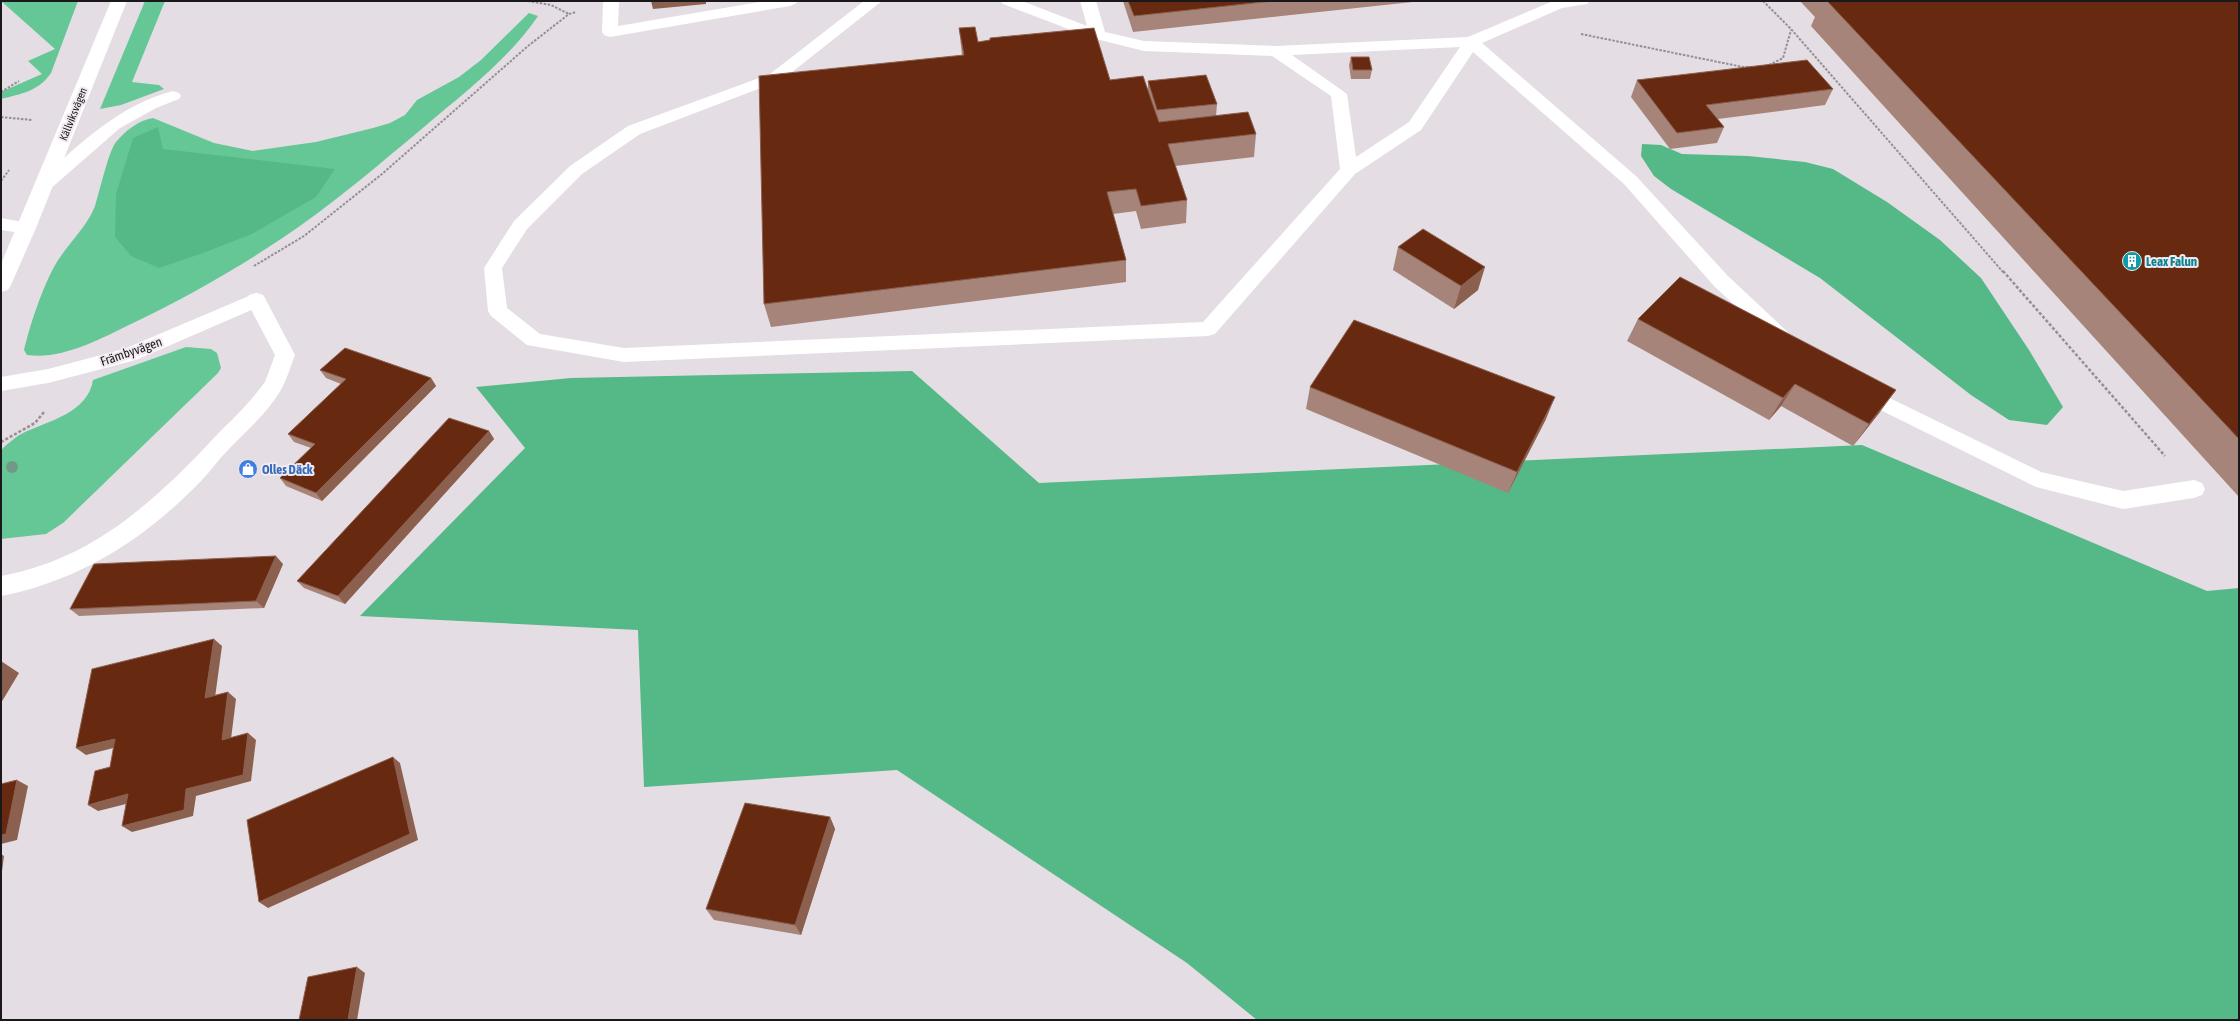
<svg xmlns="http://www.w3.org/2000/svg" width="2240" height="1021" font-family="'Asap Condensed',sans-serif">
	<rect width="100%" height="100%" fill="#e4dde3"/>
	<!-- green -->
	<path fill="#66c796" d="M1 1H78L51 73C39 91 21 94 1 99V92L42 74 28 61 55 49Z
		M145 1H165L132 82 159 85 164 89 121 105 100 109Z
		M529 13 538 16C508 60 464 93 424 127 377 166 331 206 281 239 233 271 183 299 131 324 100 339 62 360 27 355L24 350C30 325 42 289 54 267 66 245 86 229 95 206 99 193 109 150 116 142 125 131 139 120 153 118L214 143 253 151 316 142 373 128 390 123 405 115 417 100 459 77 481 60Z
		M186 347 211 349 217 353 221 368 218 373 63 523 46 534 1 539V451L3 448C9 443 15 437 23 433 48 421 88 413 93 380Z"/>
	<!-- forest -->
	<path fill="#55b887" d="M158 127 163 149 335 169 316 197 252 234 203 253 159 268 131 256 115 237 116 194 133 138Z
		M1642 144 1661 145 1682 154 1748 156 1805 162 1833 169 1887 202 1940 240 1981 278 2029 350 2063 407 2047 425 2009 420 1971 395 1820 278 1671 189 1654 176 1641 156Z
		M912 371 1039 483 1862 445 2207 591 2239 588V1020H1257L1187 963 897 770 644 787 638 630 360 616 525 448 476 387 571 378Z"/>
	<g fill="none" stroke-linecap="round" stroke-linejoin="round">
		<!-- path-far1 -->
		<path stroke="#948f94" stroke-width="2" stroke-dasharray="2.5 1.5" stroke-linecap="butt" d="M528 1 551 5 569 14
			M1763 1 1791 29 2003 272
			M1581 34 1743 67H1752
			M1769 65 1783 58 1791 30
			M1 92 19 81
			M1 117 32 120
			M1 181 9 170
			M254 266 304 236 382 174 528 46 569 14 576 12"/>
		<!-- path -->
		<path stroke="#948f94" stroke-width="2.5" stroke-dasharray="3 2" stroke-linecap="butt" d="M2003 271 2165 456
			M1 442 35 423 44 412"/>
		<!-- service -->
		<path fill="#fff" fill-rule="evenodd" d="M603 1H619L618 26 766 1H798L795 4 790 6 610 37 604 35 602 32Z
			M864 1H882L782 80 640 134 582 174 527 229 502 268 507 308 540 334 624 348 1203 322 1340 169 1331 96 1272 56 1144 51 1092 38 1003 4 1000 1H1022L1087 26 1080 1H1096L1105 32 1144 41 1276 46 1468 37 1553 1H1590L1587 4 1562 8 1482 43 1636 176 1728 276 1792 336 1795 341 1792 346 1785 348 1778 346 1714 286 1624 184 1473 52 1421 130 1355 174 1215 334 1208 336 624 362 527 345 491 316 488 311 484 268 514 221 570 166 628 126 770 74ZM1460 47 1409 122 1356 157 1347 94 1292 55Z
			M173 91 179 93 181 96 179 99 156 108 120 128 49 190 43 192 37 190 34 186 37 182C78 146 118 105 173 91Z
			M256 293 263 295 267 302 295 355C291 365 288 376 283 386 270 411 247 430 228 450 218 460 210 472 200 482 145 539 79 581 1 596V576C90 560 152 504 212 440 226 425 241 412 254 396L265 382 275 355 246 300 249 295Z
			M1859 383 2041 472 2123 491 2194 480 2202 483 2205 489 2202 495 2194 498 2123 509 2036 487 1852 396 1849 391 1852 386Z"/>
		<!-- minor -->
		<path fill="#fff" fill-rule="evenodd" d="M1 218 33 224 36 228 33 232 27 234 1 230Z
			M256 293 263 295 266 300 263 305 136 360 48 383 1 391V377L48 369 124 349Z"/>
		<!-- tertiary -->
		<path fill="#fff" fill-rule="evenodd" d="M111 1H127L36 228 11 285 8 290 1 292V264Z"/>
	</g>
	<!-- trees -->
	<circle fill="#729888" cx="12" cy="467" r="6"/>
	<!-- wall -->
	<path fill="#a6847a" d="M1123 1H1422L1133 32Z
		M1800 1H2239V497L1811 26 1815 17Z
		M959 28 978 42 1110 80 1148 89V81L1217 104 1216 116 1256 134 1254 157 1175 166 1187 200 1186 223 1141 229 1136 211 1113 214 1126 260V282L771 327 764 304 962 55Z
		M1351 57 1372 70 1370 79H1351L1349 65Z
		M1637 80 1833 89 1825 105 1718 119 1724 127 1717 143 1670 149 1631 97Z
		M1398 247 1478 290 1454 309 1393 270Z
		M1638 319 1880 412 1853 446 1781 406 1769 420 1627 341Z
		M320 370 431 378 436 386 322 501 286 486 280 478 311 448 294 442 288 434 341 384 326 378Z
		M1310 387 1546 419 1508 493 1306 409Z
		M489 431 494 439 345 604 304 588 297 581Z
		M283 564 264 608 79 616 70 609Z
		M830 817 835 829 801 935 714 920 706 909Z"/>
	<!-- shaded-wall -->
	<path fill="#8c604f" d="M651 1H706V4L653 9Z
		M1485 267 1478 290 1454 309 1461 286Z
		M431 378 436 386 322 501 316 493Z
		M1795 384 1781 406 1769 420 1783 398Z
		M1896 390 1880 412 1853 446 1869 424Z
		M1555 397 1546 419 1508 493 1517 472Z
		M489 431 494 439 345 604 338 596Z
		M276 556 283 564 264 608 256 601Z
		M214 639 222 646 214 705 205 698Z
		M1 661 19 673 1 703Z
		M228 692 236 699 230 747 222 740Z
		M248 733 256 740 251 781 196 796 193 816 132 832 122 826Z
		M115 739 125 745 86 755 76 748Z
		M393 757 400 763 418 840 268 908 259 902Z
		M17 780 28 786 17 840 1 844V835Z
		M128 794 138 801 98 811 88 805Z
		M830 817 835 829 801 935 795 925Z
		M1 854 4 856 1 879Z
		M357 967 365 973 357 1020H348Z"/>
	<!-- building -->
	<path fill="#672a10" stroke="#8c604f" d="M1128 1H1273L1134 16Z
		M1827 1H2239V439Z
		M975 27 978 42 990 40V38L1094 28 1110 80 1143 76 1159 122 1248 112 1256 134 1168 144 1187 200 1141 206 1136 189 1107 192 1126 260 764 304 759 76 964 55 959 28Z
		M1351 57H1369L1372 70H1353Z
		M1807 60 1833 89 1706 105 1724 127 1677 133 1637 80Z
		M1206 75 1217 104 1157 110 1148 81Z
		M1423 229 1485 267 1461 286 1398 247Z
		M1680 277 1896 390 1869 424 1795 384 1783 398 1638 319Z
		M1354 320 1555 397 1517 472 1310 387Z
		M345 348 431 378 316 493 280 478 315 444 288 434 346 379 320 370Z
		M449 418 489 431 338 596 297 581Z
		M276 556 256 601 70 609 94 564Z
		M214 639 205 698 228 692 222 740 248 733 243 775 186 789 184 810 122 826 128 794 88 805 95 771 110 767 115 739 76 748 92 669Z
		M393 757 410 834 259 902 247 820Z
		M17 780 6 834 1 835V784Z
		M745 803 830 817 795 925 706 909Z
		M357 967 348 1020H299L308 977Z"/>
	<!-- icons -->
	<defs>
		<symbol id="building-disc" viewBox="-11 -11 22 22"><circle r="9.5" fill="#0f9aa8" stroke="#f2eaf1"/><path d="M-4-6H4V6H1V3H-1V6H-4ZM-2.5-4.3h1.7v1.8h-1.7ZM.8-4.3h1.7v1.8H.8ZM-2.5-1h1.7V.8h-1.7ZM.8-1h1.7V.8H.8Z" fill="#fff"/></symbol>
		<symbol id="shop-disc" viewBox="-11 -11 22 22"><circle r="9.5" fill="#3f7fe0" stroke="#f2eaf1"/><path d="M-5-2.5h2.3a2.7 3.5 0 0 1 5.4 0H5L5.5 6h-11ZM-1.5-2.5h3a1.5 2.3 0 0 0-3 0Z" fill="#fff"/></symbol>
	</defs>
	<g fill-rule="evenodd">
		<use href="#building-disc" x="2121" y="250" width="22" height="22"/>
		<use href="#shop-disc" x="237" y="458" width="22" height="22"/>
	</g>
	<g text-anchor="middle" stroke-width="4" stroke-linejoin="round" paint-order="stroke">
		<!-- far-street labels -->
		<g font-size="11" fill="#1b181b" stroke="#f2eaf1">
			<text transform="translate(73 114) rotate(-68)" y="4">Källviksvägen</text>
		</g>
		<!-- culture labels -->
		<g font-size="13" font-weight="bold" fill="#0d838f" stroke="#f2eaf1" text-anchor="start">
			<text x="2146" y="266">Leax Falun</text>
		</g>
		<!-- street labels -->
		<g font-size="13" fill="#1b181b" stroke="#f2eaf1">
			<text transform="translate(131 351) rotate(-19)" y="5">Främbyvägen</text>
		</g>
		<!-- shop labels -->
		<g font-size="13" font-weight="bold" fill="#366cbe" stroke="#f2eaf1" text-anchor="start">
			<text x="262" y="474">Olles Däck</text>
		</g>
	</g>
	<!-- border -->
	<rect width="2240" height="1021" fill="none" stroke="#1b181b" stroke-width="4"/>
</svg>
